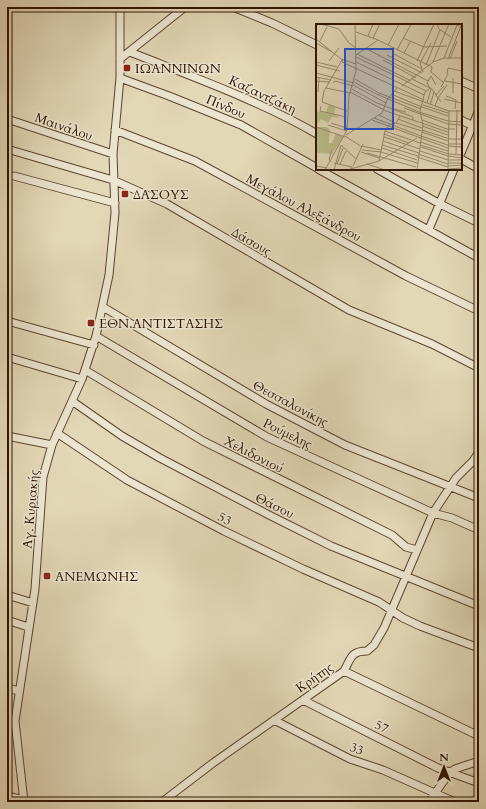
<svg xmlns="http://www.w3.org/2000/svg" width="486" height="809" font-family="Cardo,serif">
	<rect width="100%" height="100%" fill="#e2d7b7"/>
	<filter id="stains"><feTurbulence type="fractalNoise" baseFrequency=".005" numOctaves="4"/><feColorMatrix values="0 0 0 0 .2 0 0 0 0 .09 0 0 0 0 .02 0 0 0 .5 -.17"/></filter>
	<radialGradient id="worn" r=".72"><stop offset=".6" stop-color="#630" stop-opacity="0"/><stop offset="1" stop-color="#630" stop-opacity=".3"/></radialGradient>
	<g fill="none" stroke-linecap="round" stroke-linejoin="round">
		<defs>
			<path id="minor" d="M233 7 272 23 317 45
				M130 52C193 77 258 100 317 134
				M120 59 185 7
				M120 78 169 96 241 125 317 168
				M461 81 479 89
				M7 119 113 154
				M461 120 479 129
				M115 130 195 161 406 276 479 311
				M7 149 113 180 167 204 349 310 432 344 479 368
				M461 153 479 110
				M461 159 479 169
				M318 169 479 258
				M377 169 440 204 479 223
				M14 176 115 203
				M429 229 454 169
				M103 307 266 404 345 445 479 498
				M7 321 94 345
				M96 336 267 437 433 513 452 518 479 530
				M7 357 82 379
				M85 370 203 441 392 535 406 547 417 550
				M72 401 122 436 160 458 269 515 331 546 479 606
				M57 433 127 480 224 531 303 569 379 602 403 618 420 626 479 648
				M7 436 52 445
				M7 595 33 603
				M7 620 28 627
				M344 671 479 736
				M7 688 19 691
				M303 700 438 768 479 783
				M274 720 350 759 383 770 455 802
				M7 796 24 800
				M24 802 15 721 35 589 43 477 52 445 82 379 96 336 109 275 115 213 113 154 120 78V7
				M162 802 213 763 344 671C351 658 351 651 367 651L374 645 384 628 433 513 456 478 473 461 479 452
				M429 802 450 772 455 769 479 761"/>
		</defs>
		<!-- minor casing -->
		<use href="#minor" stroke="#5c452e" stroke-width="9"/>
		<!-- minor -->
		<use href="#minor" stroke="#ece5d0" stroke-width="7"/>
	</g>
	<!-- markers -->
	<g fill="#8f2418" stroke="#ece5d0" stroke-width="1.5">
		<rect x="123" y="64" width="8" height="8" rx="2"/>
		<rect x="121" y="190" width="8" height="8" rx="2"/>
		<rect x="87" y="319" width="8" height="8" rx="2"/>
		<rect x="43" y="572" width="8" height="8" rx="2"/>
	</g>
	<g text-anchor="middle" stroke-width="3" stroke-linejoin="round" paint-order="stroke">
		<!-- poi labels -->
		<g font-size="13" fill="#2f1400" stroke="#ece5d0" text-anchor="start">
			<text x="135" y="73">ΙΩΑΝΝΙΝΩΝ</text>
			<text x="133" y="199">ΔΑΣΟΥΣ</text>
			<text x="99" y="328">ΕΘΝ.ΑΝΤΙΣΤΑΣΗΣ</text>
			<text x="55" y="581">ΑΝΕΜΩΝΗΣ</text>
		</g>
		<!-- street labels -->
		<g font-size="13" fill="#2f1400" stroke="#ece5d0">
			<text transform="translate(263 94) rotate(25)" y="5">Καζαντζάκη</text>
			<text transform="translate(226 106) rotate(23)" y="5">Πίνδου</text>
			<text transform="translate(64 126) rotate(19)" y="5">Μαινάλου</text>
			<text transform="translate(304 207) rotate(28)" y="5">Μεγάλου Αλεξάνδρου</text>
			<text transform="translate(252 241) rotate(30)" y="5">Δάσους</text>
			<text transform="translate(291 403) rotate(28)" y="5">Θεσσαλονίκης</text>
			<text transform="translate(288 433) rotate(26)" y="5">Ρούμελης</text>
			<text transform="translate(254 454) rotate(27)" y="5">Χελιδονιού</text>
			<text transform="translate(275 505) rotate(26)" y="5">Θάσου</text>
			<text transform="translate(30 509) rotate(-85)" y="5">Αγ. Κυριακής</text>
			<text transform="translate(225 518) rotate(28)" y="5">53</text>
			<text transform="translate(314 677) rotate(-35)" y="5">Κρήτης</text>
			<text transform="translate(382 726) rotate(26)" y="5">57</text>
			<text transform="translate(357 748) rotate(21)" y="5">33</text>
		</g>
	</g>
	<!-- overview -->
	<g transform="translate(316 24)">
		<rect width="146" height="146" fill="#e2d7b7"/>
		<path d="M12 81 19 83 18 90 24 94 16 93 12 99 5 95 0 102V87L10 89ZM0 103H11L14 106 13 119H16L20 109 27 113 18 127 16 126 17 130 0 129Z" fill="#b9bd8a"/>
		<path fill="none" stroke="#9a896e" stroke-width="1" d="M5 0 23 5 33 19 40 24M121 0 123 5 135 13M40 8 62 16 116 43 115 48 128 59M52 12 57 0M57 14 64 0M87 14 108 23 131 22M0 15 25 35 40 40M4 17 11 3M0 19 16 28M72 21 83 0M49 24 112 57M81 26 95 0M88 29 94 18M41 30 95 57M78 30 106 45M40 31 62 16M71 31 106 49M40 33 92 58M128 34 141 1 146 3M132 35 145 2M134 35 141 17M26 36 8 67 6 78 31 87M27 36 26 38 108 76M67 36 100 54M13 37 23 24M101 37 118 0M0 38 21 43M40 38 108 71M117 38 133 0M0 41 24 47M110 41 124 6M107 48 104 39 115 19M0 49 38 59M131 50 132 44 146 47M0 53 15 56M137 54V69M39 55 63 69 105 85M96 55 116 65 125 78M0 57 14 58M129 57 146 60M38 58 58 69 103 88 132 97 146 98M92 58 110 67M17 59 19 57 37 62M37 61 70 79M86 62 117 38 128 34H146M125 63 132 50M10 64 34 69M36 65 61 79 97 93V96M78 67 133 87H146M2 68 3 54M34 68 70 87 132 108M75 70 106 83M120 71 128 62M130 72 140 76 139 85M128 75 146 79M111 79 115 65M107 81 132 89M114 81 118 68M5 82 4 87 30 93M119 82 122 74 131 61M106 83 132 92M88 84 132 100 146 101M78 85 90 88M63 91 79 99M58 94 105 112M82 95 106 104M56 96 132 124M106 96 131 105H139M15 99 31 104M80 99 106 107M12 101 31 107M106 102 132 111M0 103 29 113M106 106 134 115H146M69 107 104 119M106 108 132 117M68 110 93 119M30 111 66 89 71 76 81 64M29 112 46 123M105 112 132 121M68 113 104 125M67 117 103 129M104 118 132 127M132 120H146M25 121 40 135M66 121 102 132M104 121 133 130 146 131M46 122 65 126M132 122 146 123M105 123 132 132 146 134M66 124 101 136M46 126 65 128M104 127 132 136H146M45 128 63 134M65 128 101 139M51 129 100 143M0 130V142L11 144M102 130 132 140M140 130 141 86M101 133 132 143M63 137 69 107 73 101 80 99 84 92M15 138 13 135 16 126M18 139 36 143V146M132 139H146M21 140 27 124M24 140 30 127M51 140 69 146M37 142 47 120M132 142 146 141M132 145 146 144M9 146 31 106 33 72 40 47 39 0M18 146 25 121M31 146 63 137 101 114M101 146 107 101 104 87 109 68 114 64 111 59 115 52 120 61M132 146 133 87"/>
		<path fill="#1d4ed8" fill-opacity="0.15" stroke="#1d4ed8" stroke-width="2" d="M29 25H77V105H29Z"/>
		<rect width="146" height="146" fill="none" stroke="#2f1400" stroke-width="2"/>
	</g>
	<!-- margin -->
	<rect width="486" height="809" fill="none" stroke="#e2d7b7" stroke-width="24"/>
	<rect x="8" y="8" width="470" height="793" fill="none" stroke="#2f1400" stroke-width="2"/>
	<rect x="12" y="12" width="462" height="785" fill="none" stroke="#2f1400"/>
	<!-- north arrow -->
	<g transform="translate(444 767)" stroke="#ece5d0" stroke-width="3" paint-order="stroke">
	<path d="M0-3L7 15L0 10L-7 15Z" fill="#2f1400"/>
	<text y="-6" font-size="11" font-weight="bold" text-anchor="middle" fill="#2f1400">N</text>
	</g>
	<rect width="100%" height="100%" filter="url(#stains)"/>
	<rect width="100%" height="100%" fill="url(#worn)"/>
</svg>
